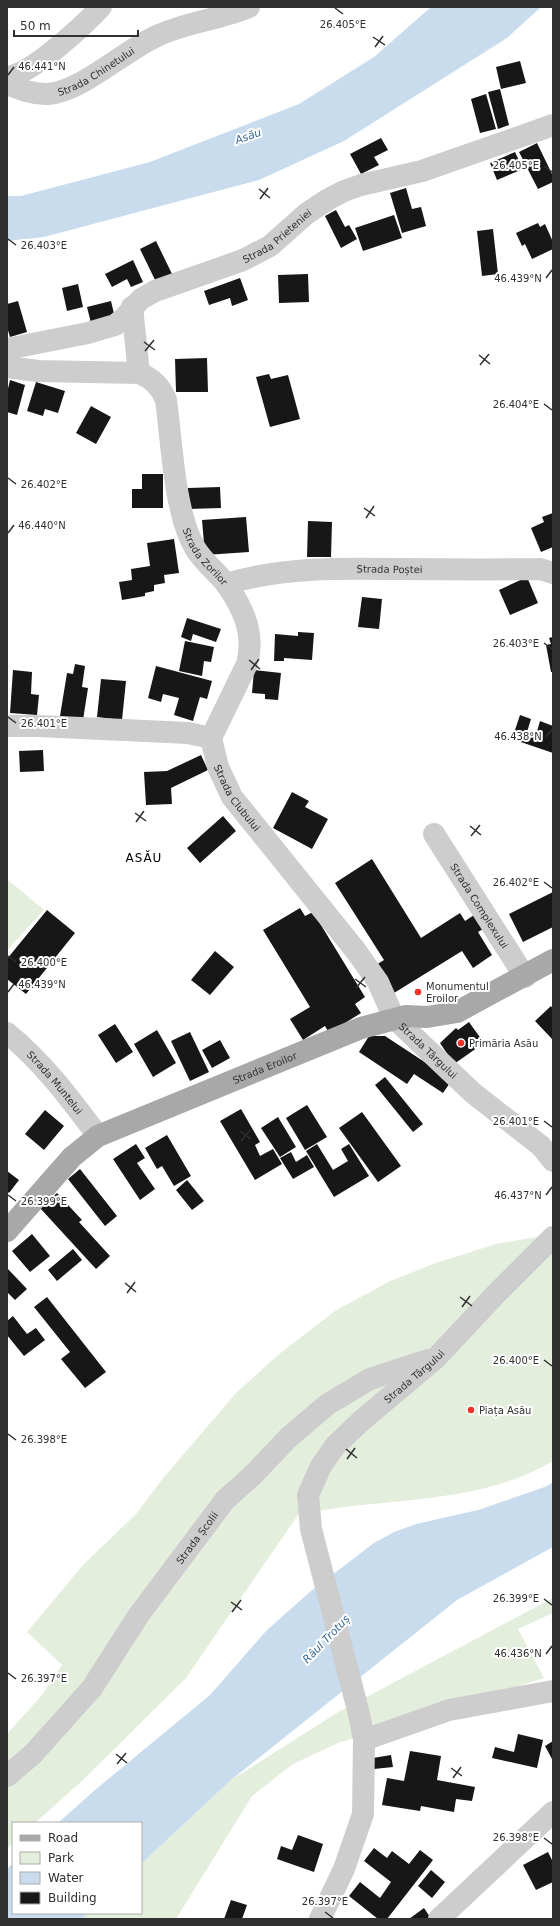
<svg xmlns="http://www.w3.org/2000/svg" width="560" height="1926" font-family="'DejaVu Sans',sans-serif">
	<rect width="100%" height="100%" fill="#fff"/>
	<!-- green -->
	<path fill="#e4eedd" d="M7 879 44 910 7 950Z
		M553 1234V1461C476 1507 383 1496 298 1515L186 1678 83 1780 35 1823H13V1843L7 1848V1734L41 1696 62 1665 27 1632 83 1565 136 1514 164 1477 236 1393 278 1355 335 1311 390 1281 436 1263 496 1244Z
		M553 1598V1613L518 1629 544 1678 338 1743 293 1764 252 1796 176 1919H82L88 1913H141V1864L231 1780 340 1711Z"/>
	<!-- water -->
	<path fill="#c9dcee" d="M431 7H541L507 38 344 141 259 180 44 237 7 241V196H21L150 162 299 104 374 57Z
		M553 1482V1547L457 1600 231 1780 141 1864V1823H58L95 1790 210 1695 267 1630 311 1591 374 1543 394 1532 416 1524 478 1510 547 1486Z
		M13 1863V1913H88L82 1919H7V1869Z"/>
	<!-- pier -->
	<path fill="#fff" d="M553 1480V1482L547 1486 478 1510 464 1511 546 1484Z"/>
	<!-- building -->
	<path fill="#171717" d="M520 61 526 83 501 89 496 67Z
		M500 89 509 125 498 129 488 92Z
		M486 94 496 129 480 133 471 99Z
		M381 138 388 150 374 157 379 165 361 174 350 154Z
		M537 143 553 176V182L538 189 519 152Z
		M515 152 523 169 497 180 490 163Z
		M406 188 412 209 421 207 426 226 402 233 390 193Z
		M336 210 345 227 349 225 357 239 341 248 325 216Z
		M394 215 402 238 363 251 355 228Z
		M538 223 540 227 545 224 553 242V249L532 259 525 244 522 246 516 233Z
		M493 229 498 274 482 276 477 231Z
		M156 241 173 276 157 284 140 249Z
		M133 260 143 282 131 287 127 279 112 287 105 274Z
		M308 274 309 302 279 303 278 275Z
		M240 278 248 300 232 306 230 298 209 305 204 291Z
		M78 284 83 307 67 311 62 288Z
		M18 301 27 332 10 337 7 327V304Z
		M111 301 115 318 91 323 87 307Z
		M207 358 208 392H176L175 359Z
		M269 374 271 379 288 375 300 419 270 427 256 377Z
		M10 380 25 385 17 415 7 412V393Z
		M36 382 65 391 58 413 45 409 43 416 27 411Z
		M91 406 111 417 96 444 76 433Z
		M142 474H163V508H132V489H142Z
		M220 487 221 508 188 509V488Z
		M553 513V547L541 552 531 528 544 522 542 517Z
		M246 517 249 552 205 555 202 520Z
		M308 521 332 522 331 557H307Z
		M174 539 179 573 164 575 165 583 154 585V591L145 593V596L122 600 119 582 132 580 131 569 150 566 147 543Z
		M527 577 538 603 510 615 499 590Z
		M362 597 382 599 379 629 358 627Z
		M187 618 221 629 216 642 193 634 191 641 181 637Z
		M298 632 314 633 312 660 284 658V661H274L275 634 298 636Z
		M553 637V672H551L546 645 551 644 549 638Z
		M185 641 214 647 211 662 204 661 202 676 179 671Z
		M75 664 85 666 82 687 88 688 83 720 60 716 67 673 73 674Z
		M156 666 212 681 207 699 200 697 193 721 174 715 179 698 163 694 161 702 148 698Z
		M13 670 32 672 31 694 39 695 37 715 10 713Z
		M254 670 281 673 278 700 265 699V694L252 693Z
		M101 679 126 681 122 720 97 717Z
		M520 715 531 719 527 732 536 735 540 721 553 726V753L512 739Z
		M43 750 44 771 20 772 19 751Z
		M201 755 208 770 171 788 172 804 146 805 144 772 167 771Z
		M292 792 309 801 305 807 328 819 312 849 273 828Z
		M223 816 236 831 200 863 187 848Z
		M372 859 421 938 460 913 465 921 474 915 483 929 478 932 492 955 473 968 462 951 394 993 376 965 384 960 335 883Z
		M553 892V927L523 942 509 914Z
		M300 908 305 916 313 912 365 997 355 1004 361 1013 329 1033 325 1026 303 1040 290 1019 310 1007 263 930Z
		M47 910 75 933 26 994 7 979V959Z
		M215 951 234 967 210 995 191 980Z
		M551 1006 553 1009V1040L535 1021Z
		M469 1022 484 1043 454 1064 440 1043 456 1028 458 1030Z
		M115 1024 133 1052 116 1063 98 1035Z
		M157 1030 176 1063 153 1077 134 1044Z
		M190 1032 209 1072 190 1081 171 1041Z
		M369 1036H385L452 1080 443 1093 414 1074 407 1084 359 1052Z
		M220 1040 230 1058 212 1068 202 1050Z
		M385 1077 423 1124 413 1132 375 1085Z
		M307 1105 327 1137 305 1150 286 1118Z
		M241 1109 260 1142 255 1145 260 1156 273 1149 282 1164 255 1180 220 1121Z
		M45 1110 64 1126 44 1150 25 1134Z
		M362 1112 401 1166 378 1182 339 1128Z
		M278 1117 296 1147 280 1157 261 1128Z
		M167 1135 191 1176 174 1186 162 1166 157 1169 145 1148Z
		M136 1144 145 1158 137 1163 155 1189 140 1200 113 1159Z
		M317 1144 333 1170 348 1161 341 1149 349 1144 369 1176 334 1197 306 1151Z
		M291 1152 296 1162 307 1155 314 1167 293 1179 280 1158Z
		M80 1169 117 1216 105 1226 68 1179Z
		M7 1171 19 1180 9 1193 7 1191Z
		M187 1180 204 1201 192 1210 176 1190Z
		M57 1193 82 1220 79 1222 110 1256 96 1269 40 1208Z
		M32 1234 50 1256 30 1272 12 1251Z
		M73 1249 82 1260 57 1281 48 1270Z
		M7 1268 27 1289 15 1300 7 1292Z
		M47 1297 106 1372 85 1388 61 1359 70 1352 34 1307Z
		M13 1316 27 1334 36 1328 45 1340 24 1356 7 1335V1321Z
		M518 1734 543 1740 537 1768 492 1758 495 1747 514 1752Z
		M553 1741V1758L552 1759 545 1746Z
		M410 1751 441 1756 437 1780 475 1787 472 1801 456 1799 454 1812 421 1806 420 1811 382 1805 387 1778 404 1781Z
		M391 1755 393 1767 374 1769 373 1758Z
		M298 1835 323 1844 314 1872 277 1859 281 1846 292 1850Z
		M374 1848 387 1858 392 1851 409 1864 420 1850 433 1860 387 1919H378L349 1896 360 1882 380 1898 391 1882 364 1861Z
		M548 1852 553 1862V1882L536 1890 523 1865Z
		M431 1870 445 1882 432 1898 418 1886Z
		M231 1900 247 1905 242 1919H224Z
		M424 1908 430 1917 427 1919H409Z"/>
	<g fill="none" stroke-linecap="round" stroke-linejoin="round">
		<!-- minor -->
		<g stroke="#cdcdcd" stroke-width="22">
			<path d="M7 77C32 74 83 26 101 7"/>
			<path id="s1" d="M7 84C20 89 34 95 48 94 83 91 126 49 159 35 188 22 220 19 249 7"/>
			<path d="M132 307 139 373"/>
			<path id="s2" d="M7 349 88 333 115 325 123 319 141 299 155 291 243 260 270 246 306 214 327 200 344 191 361 185 422 171 553 125"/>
			<path id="s3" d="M7 367 38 371 139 373C152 378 161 387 166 400 172 443 174 512 195 548 204 563 217 572 227 585 244 610 255 634 247 664L211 738"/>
			<path id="s4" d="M226 584C282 567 341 568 399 569 446 569 493 570 540 569L553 573"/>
			<path id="s5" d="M7 726H38L188 733 211 738 218 767 232 797 356 951 378 982 394 1018 473 1093 541 1146 553 1161"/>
			<path id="s6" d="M434 834 525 977"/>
			<path id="s7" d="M7 1033C43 1062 71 1100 98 1136"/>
			<path d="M364 1740 449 1710 553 1691"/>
			<path id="s8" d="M7 1776 33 1754 92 1688 138 1616 225 1500 253 1475 289 1437 328 1404 370 1379 428 1360"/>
			<path id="s9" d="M320 1919 344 1869 363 1814 364 1740 359 1714 311 1529 308 1495 321 1466 335 1446 360 1422 436 1358 495 1295 553 1237"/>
			<path d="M439 1919 553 1812"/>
		</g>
		<!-- major -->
		<path stroke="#a8a8a8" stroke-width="22" id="s10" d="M7 1231 72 1157 98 1136 361 1028 406 1016 427 1017 457 1012 553 960"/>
	</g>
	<!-- ticks -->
	<path fill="none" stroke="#303030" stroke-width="1.5" d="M335 8 343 14M373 37 385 45M375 47 383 36M8 75 14 67M544 166 552 172M259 189 270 198M260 199 268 188M8 239 16 245M546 278 552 270M144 342 155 350M145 351 154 340M479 355 490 364M480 365 489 354M544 404 552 410M8 478 16 484M364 508 375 516M366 518 374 506M8 533 14 525M544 643 552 649M249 660 260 669M251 670 259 659M8 717 16 723M546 737 552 729M135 813 146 821M136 822 144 811M470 826 481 835M471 836 480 825M544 882 552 888M8 956 16 962M355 979 366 987M356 988 365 977M8 992 14 984M544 1121 552 1127M240 1131 251 1139M241 1141 250 1130M8 1195 16 1201M546 1195 552 1187M125 1283 136 1292M127 1293 135 1282M460 1297 472 1306M462 1307 470 1296M544 1360 552 1366M8 1434 16 1440M346 1449 357 1458M347 1459 355 1448M544 1599 552 1605M231 1602 242 1610M232 1612 241 1600M546 1654 552 1646M8 1673 16 1679M116 1754 127 1763M117 1764 126 1753M451 1768 462 1776M453 1778 461 1767M544 1838 552 1844M325 1912 333 1918"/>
	<!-- markers -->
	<g fill="#ee312b" stroke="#fff" stroke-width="1.5">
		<circle cx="418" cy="992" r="4"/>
		<circle cx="461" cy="1043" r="4"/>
		<circle cx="471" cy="1410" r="4"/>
	</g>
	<g text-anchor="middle" stroke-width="4" stroke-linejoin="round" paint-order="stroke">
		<!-- street labels -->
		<g font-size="10" fill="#303030" stroke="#fff">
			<text dy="4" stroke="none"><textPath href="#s1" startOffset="96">Strada Chinetului</textPath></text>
			<text dy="4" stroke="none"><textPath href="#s2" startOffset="299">Strada Prieteniei</textPath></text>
			<text dy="4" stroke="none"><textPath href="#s3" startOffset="336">Strada Zorilor</textPath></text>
			<text dy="4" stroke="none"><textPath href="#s4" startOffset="165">Strada Poștei</textPath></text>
			<text dy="4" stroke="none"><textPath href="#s5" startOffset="271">Strada Clubului</textPath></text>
			<text dy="4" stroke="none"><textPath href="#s6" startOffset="85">Strada Complexului</textPath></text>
			<text dy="4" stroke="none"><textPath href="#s5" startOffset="590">Strada Târgului</textPath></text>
			<text dy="4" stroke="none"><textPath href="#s10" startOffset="312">Strada Eroilor</textPath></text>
			<text dy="4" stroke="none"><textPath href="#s7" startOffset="69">Strada Muntelui</textPath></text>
			<text dy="4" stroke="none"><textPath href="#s9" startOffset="601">Strada Târgului</textPath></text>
			<text dy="4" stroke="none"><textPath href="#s8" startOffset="306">Strada Școlii</textPath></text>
		</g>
		<!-- poi labels -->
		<g font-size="10" fill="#303030" stroke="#fff" text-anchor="start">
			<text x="426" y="990">Monumentul<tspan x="426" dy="12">Eroilor</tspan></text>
			<text x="469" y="1047">Primăria Asău</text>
			<text x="479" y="1414">Piața Asău</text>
		</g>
		<!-- water labels -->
		<g font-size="11" font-style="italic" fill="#396997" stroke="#fff">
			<text transform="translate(248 136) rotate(-20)" y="4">Asău</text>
			<text transform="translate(326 1639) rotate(-46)" y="4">Râul Trotuș</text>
		</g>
		<!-- quarter labels -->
		<g font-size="12" letter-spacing="1" fill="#000" stroke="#fff">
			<text x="144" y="862">ASĂU</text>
		</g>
	</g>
	<g font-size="10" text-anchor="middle" fill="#303030" stroke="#fff" stroke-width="4" stroke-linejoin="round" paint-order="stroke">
		<text x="343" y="28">26.405°E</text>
		<text x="42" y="70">46.441°N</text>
		<text x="516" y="169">26.405°E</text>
		<text x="44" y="249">26.403°E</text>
		<text x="518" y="282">46.439°N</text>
		<text x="516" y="408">26.404°E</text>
		<text x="44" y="488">26.402°E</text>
		<text x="42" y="529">46.440°N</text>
		<text x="516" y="647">26.403°E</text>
		<text x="44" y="727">26.401°E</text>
		<text x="518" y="740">46.438°N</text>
		<text x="516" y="886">26.402°E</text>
		<text x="44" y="966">26.400°E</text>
		<text x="42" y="988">46.439°N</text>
		<text x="516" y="1125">26.401°E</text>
		<text x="518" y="1199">46.437°N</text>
		<text x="44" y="1205">26.399°E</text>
		<text x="516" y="1364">26.400°E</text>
		<text x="44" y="1443">26.398°E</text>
		<text x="516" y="1602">26.399°E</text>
		<text x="518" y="1657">46.436°N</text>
		<text x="44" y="1682">26.397°E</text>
		<text x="516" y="1841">26.398°E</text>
		<text x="325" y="1905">26.397°E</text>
	</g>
	<!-- border -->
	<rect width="560" height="1926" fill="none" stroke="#303030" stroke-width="16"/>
	<!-- legend -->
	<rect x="12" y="1822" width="130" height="92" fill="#ffffff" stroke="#acacac"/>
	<rect x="20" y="1835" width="20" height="6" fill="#a8a8a8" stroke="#acacac"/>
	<text x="48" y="1842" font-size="12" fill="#303030">Road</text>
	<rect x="20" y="1852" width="20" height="12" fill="#e4eedd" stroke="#acacac"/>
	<text x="48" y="1862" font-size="12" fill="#303030">Park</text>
	<rect x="20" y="1872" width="20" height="12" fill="#c9dcee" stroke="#acacac"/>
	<text x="48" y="1882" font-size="12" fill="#303030">Water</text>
	<rect x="20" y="1892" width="20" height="12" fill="#171717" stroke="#acacac"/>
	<text x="48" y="1902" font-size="12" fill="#303030">Building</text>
	<!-- scale -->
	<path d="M14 30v6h124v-6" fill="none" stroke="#303030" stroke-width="2"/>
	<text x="20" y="30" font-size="12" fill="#303030" stroke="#ffffff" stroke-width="3" paint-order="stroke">50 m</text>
</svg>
